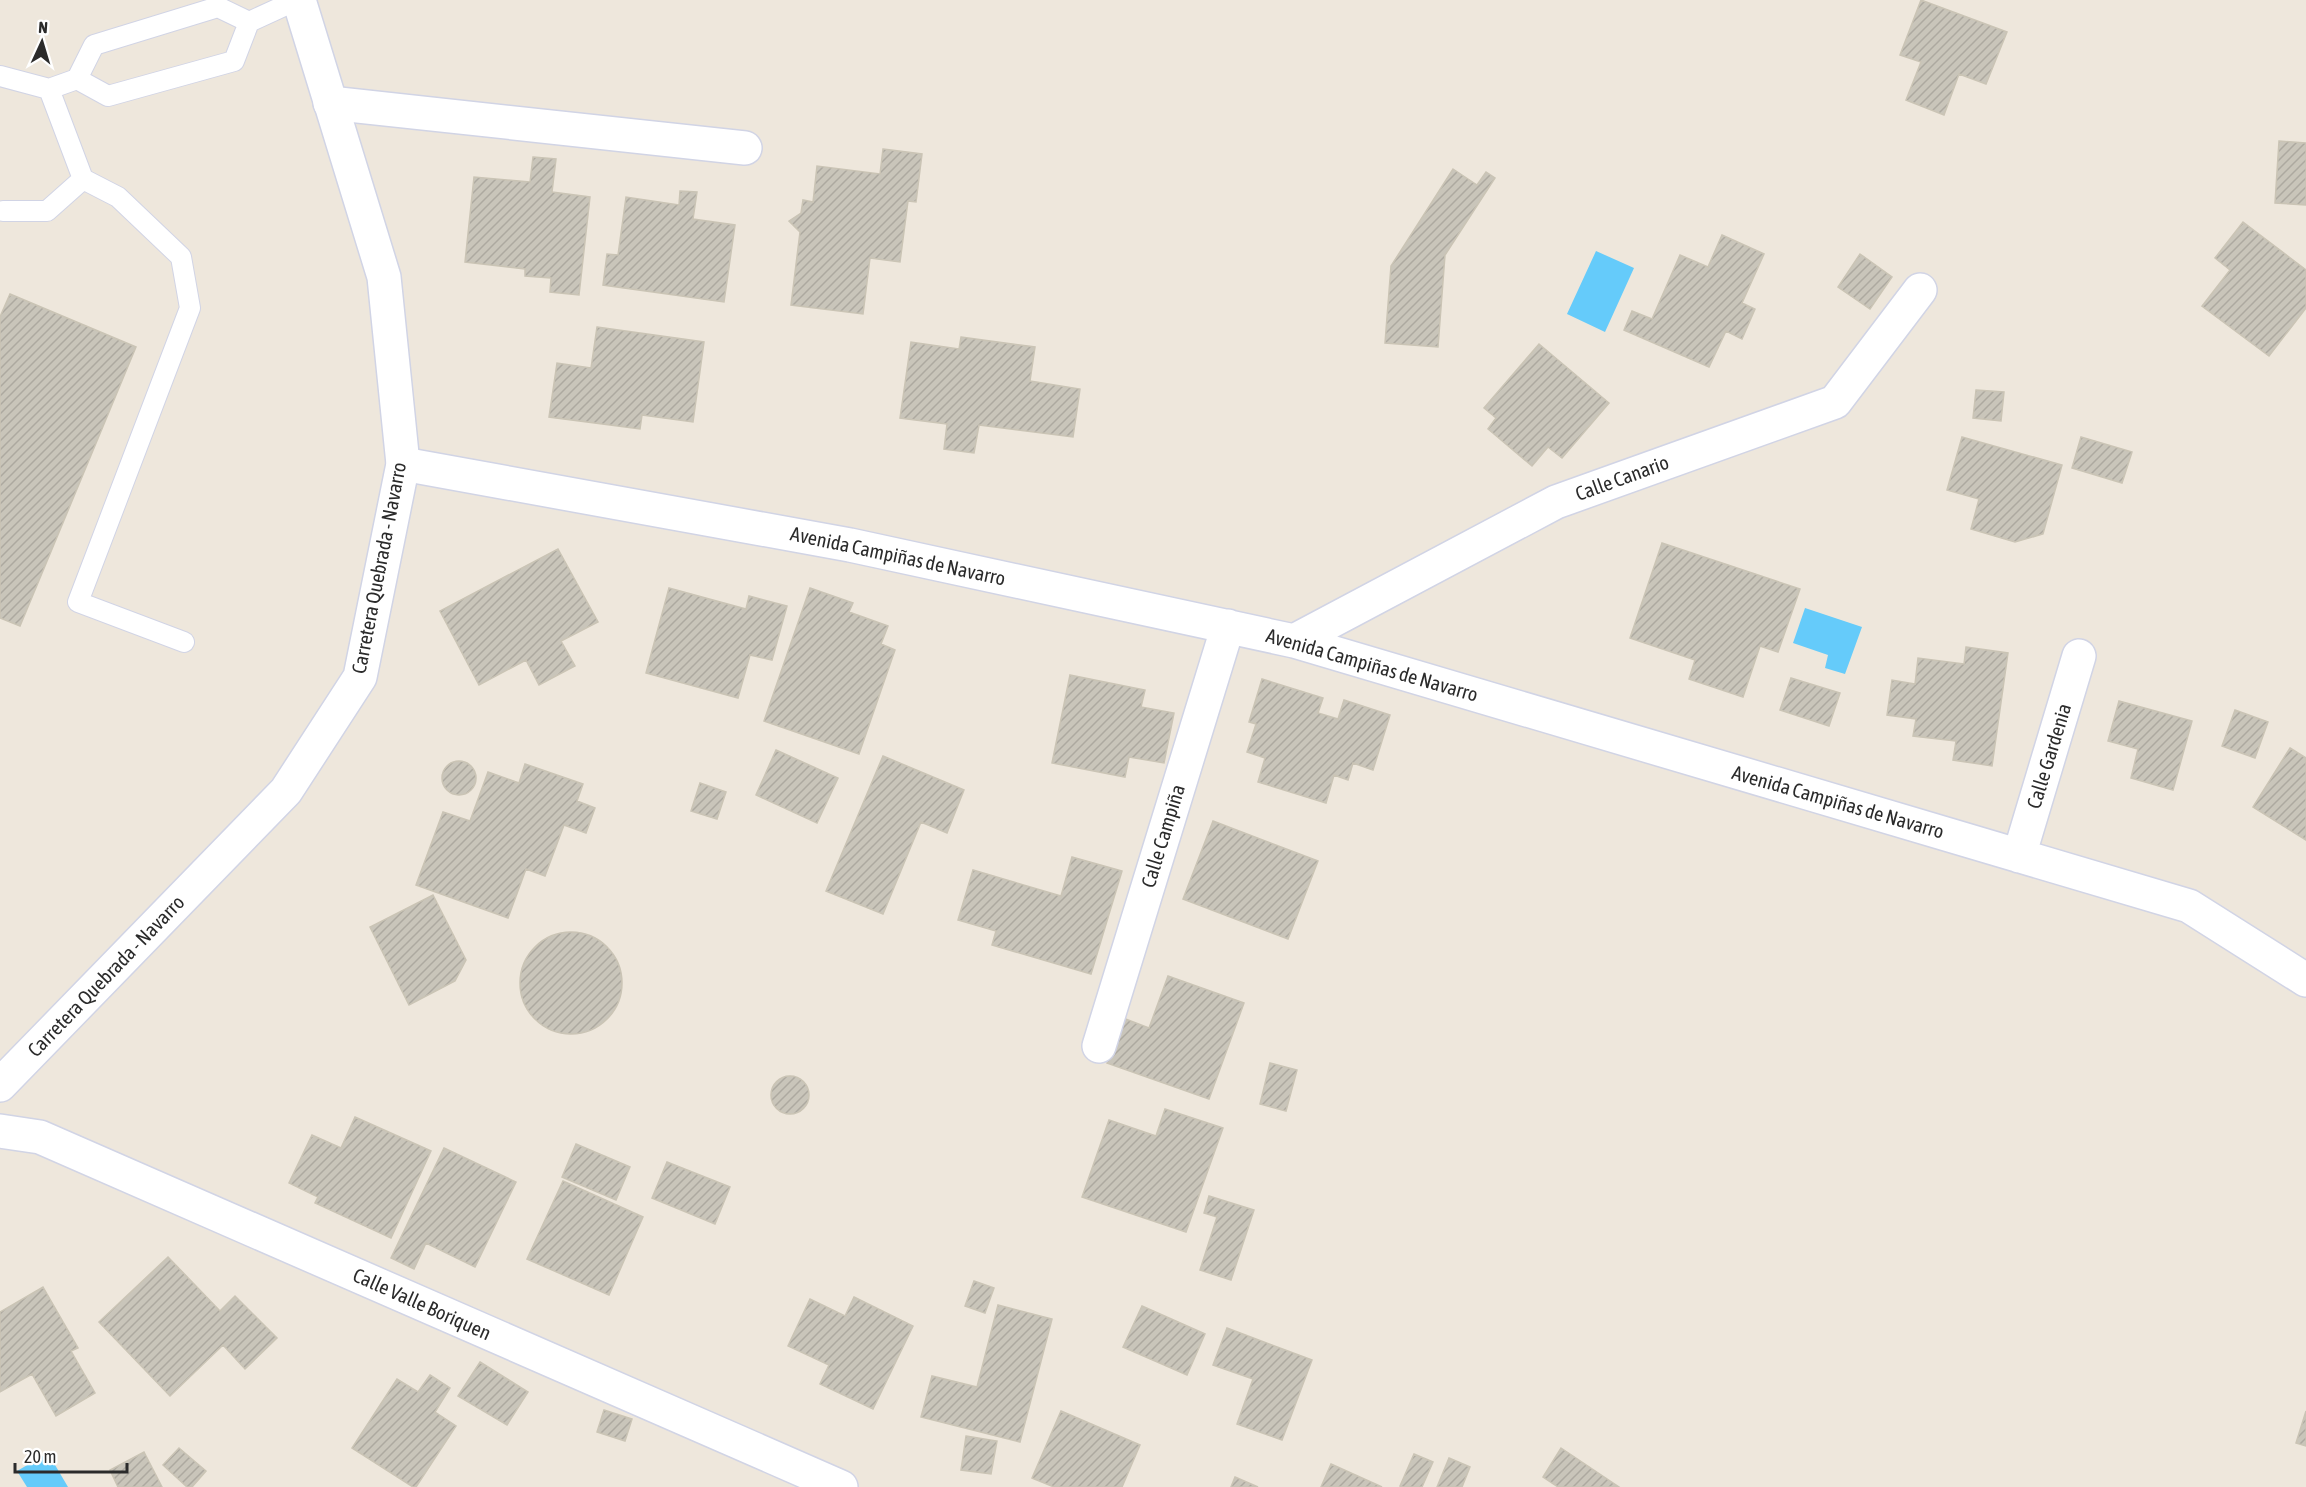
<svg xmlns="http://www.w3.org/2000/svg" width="2306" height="1487" font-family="'Asap Condensed',sans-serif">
	<defs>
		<pattern id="building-hatch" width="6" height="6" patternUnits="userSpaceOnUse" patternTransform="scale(1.5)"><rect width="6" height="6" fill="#c9c5ba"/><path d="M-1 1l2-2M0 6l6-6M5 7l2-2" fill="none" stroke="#ada9a0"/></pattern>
	</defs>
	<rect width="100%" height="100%" fill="#eee7dc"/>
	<!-- water -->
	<path fill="#65cbfa" d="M1596 251 1634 268 1605 332 1567 314Z
		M1805 608 1862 627 1845 674 1825 668 1828 655 1793 643Z
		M48 1453 68 1487H27L17 1471Z"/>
	<!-- building -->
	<path fill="url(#building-hatch)" stroke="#cac4b5" stroke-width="1.5" d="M1921 0 2007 32 1986 84 1959 74 1944 115 1906 100 1921 62 1900 55Z
		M2279 141 2306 143V205L2275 203Z
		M883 149 922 154 916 202 908 201 900 262 870 258 863 314 791 305 800 232 789 221 801 213 803 200 813 202 817 166 880 174Z
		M533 157 556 159 552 192 590 197 579 295 550 292 551 278 525 276V269L465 262 474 177 530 182Z
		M1453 169 1477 185 1486 172 1495 178 1445 255 1438 347 1385 343 1391 266Z
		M680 191 697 192 693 219 735 225 724 302 603 285 607 254 618 255 626 197 679 205Z
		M2243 222 2306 270V308L2269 356 2202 306 2230 270 2215 258Z
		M1722 235 1764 254 1742 303 1755 309 1742 339 1726 331 1709 367 1624 330 1632 311 1652 319 1680 255 1708 267Z
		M1860 254 1892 277 1870 309 1838 287Z
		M10 294 136 347 20 626 0 618V317Z
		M597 327 704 342 693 422 642 415 640 429 549 417 557 363 591 368Z
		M961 337 1035 347 1030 381 1080 389 1073 437 979 425 974 453 944 449 947 424 900 418 911 342 959 349Z
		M1539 344 1609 403 1562 458 1548 447 1532 466 1488 429 1496 418 1484 408Z
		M1976 390 2004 392 2001 421 1973 418Z
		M1962 437 2062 465 2043 534 2015 542 1971 529 1979 499 1947 490Z
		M2081 437 2132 452 2122 483 2072 468Z
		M1662 543 1800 589 1778 652 1760 646 1743 697 1689 679 1695 660 1630 638Z
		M558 549 598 622 561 641 575 666 539 685 526 660 479 685 440 611Z
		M669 588 746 609 749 596 787 606 772 660 750 655 738 698 646 673Z
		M810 588 853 603 849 612 888 626 881 644 895 650 859 754 764 721Z
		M1966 647 2008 653 1992 766 1953 760 1956 741 1913 736 1916 719 1887 715 1892 680 1915 684 1918 658 1964 664Z
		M1070 675 1145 690 1141 707 1174 713 1164 763 1129 757 1125 777 1052 763Z
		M1791 678 1840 693 1829 726 1780 710Z
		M1262 679 1323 698 1318 713 1338 719 1344 700 1390 715 1373 770 1353 763 1348 780 1334 775 1326 803 1258 782 1265 758 1247 752 1256 724 1249 722Z
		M2119 701 2192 721 2173 790 2131 778 2138 749 2108 741Z
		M2235 710 2268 722 2255 758 2222 746Z
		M2290 748 2306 758V840L2253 807Z
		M776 750 838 778 817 823 756 795Z
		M883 756 964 790 947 833 921 822 883 914 826 891Z
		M442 778a17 17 0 1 1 34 0a17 17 0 1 1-34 0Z
		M525 764 583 784 577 801 595 808 586 833 564 825 545 876 526 869 508 918 416 885 443 812 470 821 488 772 519 783Z
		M700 783 726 792 717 819 691 811Z
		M1213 821 1318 861 1288 939 1183 899Z
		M1072 857 1122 871 1091 974 992 945 996 931 958 920 973 870 1061 896Z
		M433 895 466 960 455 981 409 1005 370 927Z
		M520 983a51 51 0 1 1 102 0a51 51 0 1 1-102 0Z
		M1168 976 1244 1003 1209 1099 1107 1063 1123 1018 1149 1028Z
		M1270 1063 1297 1070 1286 1111 1260 1104Z
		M771 1095a19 19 0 1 1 38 0a19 19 0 1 1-38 0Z
		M1165 1109 1223 1128 1186 1232 1082 1197 1109 1120 1156 1136Z
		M355 1117 431 1151 391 1238 315 1203 318 1197 289 1183 312 1135 341 1148Z
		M576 1144 630 1167 616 1200 562 1177Z
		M444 1148 516 1182 475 1267 426 1243 414 1269 391 1258Z
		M667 1162 730 1187 715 1224 652 1198Z
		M563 1181 643 1217 609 1295 527 1259Z
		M1209 1196 1254 1210 1231 1280 1200 1270 1217 1217 1204 1213Z
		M168 1257 220 1311 235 1296 277 1338 245 1369 223 1345 170 1396 99 1322Z
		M974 1281 994 1288 985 1313 965 1306Z
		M43 1287 78 1348 71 1351 95 1393 56 1416 32 1374 0 1392V1312Z
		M854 1297 913 1326 873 1409 820 1384 829 1365 788 1346 810 1299 845 1316Z
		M998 1305 1052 1319 1020 1442 921 1417 932 1376 977 1387Z
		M1142 1306 1205 1334 1187 1375 1123 1347Z
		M1227 1328 1312 1360 1282 1440 1237 1424 1253 1379 1213 1365Z
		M480 1362 528 1392 507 1425 458 1396Z
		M430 1375 450 1388 435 1412 456 1426 416 1487H413L352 1448 397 1379 418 1392Z
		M604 1410 632 1419 625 1441 597 1432Z
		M1061 1411 1140 1445 1122 1487H1054L1032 1478Z
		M2306 1411V1446L2296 1443Z
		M966 1436 997 1441 991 1474 961 1470Z
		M179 1448 206 1471 192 1487H187L163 1465Z
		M1561 1448 1619 1487H1558L1543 1477Z
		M144 1452 162 1487H118L110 1470Z
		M1414 1454 1433 1462 1422 1487H1403L1400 1486Z
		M1449 1458 1470 1467 1462 1487H1437Z
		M1331 1464 1382 1487H1321Z
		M1235 1477 1258 1487H1231Z"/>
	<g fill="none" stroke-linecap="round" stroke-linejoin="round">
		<defs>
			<path id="lane" d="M0 76 49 89 77 79 94 45 218 7 249 22
				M77 79 108 96 234 61 249 22 297 0
				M49 89 83 179
				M3 211H47L83 179 118 197 181 257 190 308 78 602 184 642"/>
			<path id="street" d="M330 103 745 148
				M403 464 850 545 1294 641 2189 906 2306 980
				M1294 641 1556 502 1835 402 1920 290
				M2019 856 2079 656
				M1099 1046 1228 626
				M0 1131 40 1137 841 1487"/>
			<path id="secondary" d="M0 1085 286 791 360 677 403 464 384 277 299 0"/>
		</defs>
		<!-- lane casing -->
		<use href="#lane" stroke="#d1d4e5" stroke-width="22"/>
		<!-- street casing -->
		<use href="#street" stroke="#d1d4e5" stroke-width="36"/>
		<!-- secondary casing -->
		<use href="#secondary" stroke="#d1d4e5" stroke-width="36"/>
		<!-- lane -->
		<use href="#lane" stroke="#fff" stroke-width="20"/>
		<!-- street -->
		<use href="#street" stroke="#fff" stroke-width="33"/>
		<!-- secondary -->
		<use href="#secondary" stroke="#fff" stroke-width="33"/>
	</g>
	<g text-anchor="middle" stroke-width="5" stroke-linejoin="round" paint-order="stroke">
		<!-- street labels -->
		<g font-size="20" fill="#2b2b2b" stroke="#fff">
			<text transform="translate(1622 478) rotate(-20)" y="7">Calle Canario</text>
			<text transform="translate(898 556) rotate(12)" y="7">Avenida Campiñas de Navarro</text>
			<text transform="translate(379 568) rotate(-79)" y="7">Carretera Quebrada - Navarro</text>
			<text transform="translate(1372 665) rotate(16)" y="7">Avenida Campiñas de Navarro</text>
			<text transform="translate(2049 756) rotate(-73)" y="7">Calle Gardenia</text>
			<text transform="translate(1838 802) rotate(16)" y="7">Avenida Campiñas de Navarro</text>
			<text transform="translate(1163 836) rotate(-73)" y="7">Calle Campiña</text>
			<text transform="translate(106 976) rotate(-46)" y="7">Carretera Quebrada - Navarro</text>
			<text transform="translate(422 1304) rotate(24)" y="7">Calle Valle Boriquen</text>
		</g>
	</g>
	<!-- north arrow -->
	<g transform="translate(42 42) rotate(4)" stroke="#ffffff" stroke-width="4.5" paint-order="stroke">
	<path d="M0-4.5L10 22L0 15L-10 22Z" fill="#2b2b2b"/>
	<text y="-9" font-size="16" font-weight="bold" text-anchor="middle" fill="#2b2b2b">N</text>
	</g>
	<!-- scale -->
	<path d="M15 1463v9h112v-9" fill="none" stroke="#2b2b2b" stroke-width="3"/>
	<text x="24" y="1463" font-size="18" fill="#2b2b2b" stroke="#ffffff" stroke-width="4.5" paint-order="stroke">20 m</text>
</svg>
